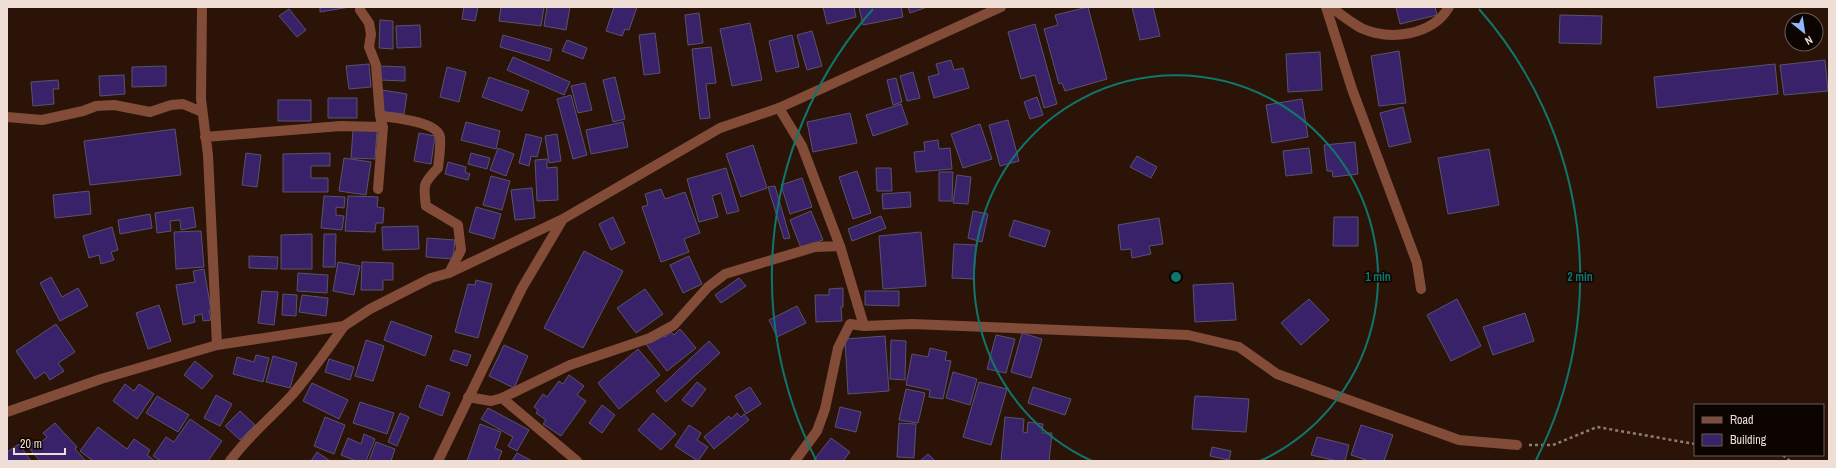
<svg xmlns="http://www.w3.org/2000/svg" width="1836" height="468" font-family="'Archivo Narrow',sans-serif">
	<rect width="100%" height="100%" fill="#2b1407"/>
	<!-- building -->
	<path fill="#392269" stroke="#58536e" d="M320 7H350L320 12Z
		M464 7H478L475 21 462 19Z
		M501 7H544L541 26 499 21Z
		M547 7H570L566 30 544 26Z
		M614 7H637L629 30 625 29 622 36 606 31Z
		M823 7H854L856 17 827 24Z
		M859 7H901L903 17 863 25Z
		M908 7H927L910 13Z
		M1088 7 1107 79 1065 91 1062 83 1059 84 1044 29 1058 25 1055 15Z
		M1132 7H1153L1160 36 1140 40Z
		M1396 7H1435L1437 15 1400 24Z
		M289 9 306 30 297 37 279 16Z
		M699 13 703 43 688 45 685 15Z
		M1560 15 1602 16 1601 44 1559 43Z
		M380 20 393 21V49L379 48Z
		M750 23 762 80 732 86 720 29Z
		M1035 24 1057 104 1044 108 1035 75 1021 79 1008 32Z
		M420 25 421 47 397 48 396 26Z
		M812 31 822 66 807 70 797 35Z
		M655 33 660 73 644 75 639 35Z
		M503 35 552 49 549 61 500 47Z
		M792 35 799 67 776 72 769 41Z
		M567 40 587 48 583 59 562 51Z
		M711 47 716 83 706 84 710 118 700 119 692 49Z
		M1399 51 1406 103 1379 106 1371 56Z
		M1320 52 1322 90 1288 92 1286 54Z
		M513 57 570 82 564 95 507 70Z
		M951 60 954 70 963 68 969 88 934 98 928 77 939 74 936 64Z
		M1825 60 1828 91 1784 95 1780 65Z
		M369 64 371 87 349 89 346 66Z
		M1775 64 1778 94 1657 108 1654 77Z
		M166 66V86L132 87V67Z
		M380 66 405 67V81L379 80Z
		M447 67 466 72 459 102 440 97Z
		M913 72 920 98 907 101 900 76Z
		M124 75 125 94 100 96 99 76Z
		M489 77 529 91 522 111 482 97Z
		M615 77 625 119 613 122 603 80Z
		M896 78 902 102 893 105 887 80Z
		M58 80 59 89H53L54 104 33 106 31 82Z
		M585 83 592 110 578 113 571 86Z
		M382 90 407 94 404 114 379 111Z
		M571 95 587 155 573 159 557 99Z
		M1037 97 1043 115 1030 119 1024 102Z
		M328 98H357V118H328Z
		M1302 99 1308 137 1272 143 1266 105Z
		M278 100H311V121H278Z
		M901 104 908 124 873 136 866 115Z
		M1403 107 1411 142 1389 147 1380 113Z
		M850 113 857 143 813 152 807 122Z
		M1008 120 1019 161 1000 166 989 125Z
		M466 122 500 131 496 149 461 140Z
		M623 122 628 147 591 154 586 130Z
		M980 124 992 159 963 168 951 134Z
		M175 129 181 175 90 185 84 141Z
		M353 130 377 131 375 159 351 158Z
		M419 133 435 136 431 164 414 161Z
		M526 134 542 138 537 157 531 156 529 166 519 163Z
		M557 134 561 161 549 163 545 136Z
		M938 140 939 149 950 148 952 169 916 172 914 152 925 151 924 142Z
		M1355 142 1358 174 1333 177 1332 171H1327L1324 145Z
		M753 145 767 188 741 197 726 154Z
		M498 148 514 154 506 176 490 170Z
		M1309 148 1312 173 1286 176 1283 151Z
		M1489 149 1499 205 1448 214 1438 158Z
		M246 153 261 155 257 187 242 185Z
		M330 153V166H311V178H328V192H283V154Z
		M471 153 490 158 487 169 468 164Z
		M1137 156 1157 167 1151 178 1130 167Z
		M344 158 371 162 366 195 339 191Z
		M547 159V168L557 167 558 200 537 201 535 160Z
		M448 162 466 167 465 172 470 174 468 180 445 174Z
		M726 168 739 211 727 214 721 193 712 196 718 217 699 222 687 179Z
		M876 168H891L892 191H877Z
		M857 171 871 213 853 219 839 177Z
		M939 172H953L952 201H939Z
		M957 175 971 177 968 204 953 203Z
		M491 176 510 181 502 210 483 205Z
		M802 178 812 207 790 214 781 185Z
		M775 186 790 238 784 239 768 187Z
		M532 188 535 218 515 220 511 190Z
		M661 189 665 199 685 192 700 233 684 239 689 252 661 262 642 207 648 205 645 194Z
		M89 191 91 214 55 218 53 195Z
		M910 192 911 207 883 209 882 194Z
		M324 196 345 197 344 208 336 207V215L344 216 342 230 321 228Z
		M348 196 378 197 377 207 384 208 383 223H376L375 232 345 231Z
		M193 207 196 227 181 230 180 220 170 221 171 231 157 233 155 213Z
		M476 207 501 214 494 239 469 232Z
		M811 211 823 240 801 248 790 220Z
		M973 211 988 214 982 242 968 238Z
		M150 214 152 228 120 234 118 220Z
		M881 216 886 228 852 241 848 229Z
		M613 217 625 243 611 250 599 224Z
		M1334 217H1358V246H1333Z
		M1159 218 1163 244 1149 246 1151 254 1132 258 1131 249 1121 250 1118 225Z
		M1014 220 1050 231 1045 247 1009 236Z
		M418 226 419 249 383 250 382 227Z
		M112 227 118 250 111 252 114 260 101 264 99 255 89 258 83 236Z
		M201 231 204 267 176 269 174 232Z
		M921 232 926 286 883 289 879 236Z
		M312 234V269H281V235Z
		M324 234H336L335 267H323Z
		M427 238 455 240 453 259 426 257Z
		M954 244 976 245 974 279 952 278Z
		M584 251 623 271 583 348 544 328Z
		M249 256 278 257 277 269 249 268Z
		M689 256 702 284 683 293 670 265Z
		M338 262 360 266 354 295 333 291Z
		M362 262 393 263V280H383V290H361Z
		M204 269 211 310H209L211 320 203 321 202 314 194 316 195 322 183 325 176 285 195 282 193 271Z
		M298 273 328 275 327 293 297 291Z
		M51 277 62 297 78 288 88 306 60 321 40 283Z
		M739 278 746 286 721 303 715 295Z
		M476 280 492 284 478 338 455 332 468 284 475 285Z
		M1233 283 1236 320 1195 322 1193 285Z
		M843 288V307H841L842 321 816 322 815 295H829V289Z
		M645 289 663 314 636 333 617 308Z
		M262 291 278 292 274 325 258 323Z
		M865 291H899V306L865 305Z
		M283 294 297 295 296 316 282 315Z
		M302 295 328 298 326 316 299 312Z
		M1309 299 1329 320 1301 345 1281 323Z
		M1457 299 1481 346 1451 361 1427 315Z
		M159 305 171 341 148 349 136 313Z
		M797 306 806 323 777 337 769 320Z
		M1525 313 1534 341 1493 355 1483 327Z
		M391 321 432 336 425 356 384 340Z
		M56 324 75 352 58 363 64 371 50 380 45 372 35 379 16 351Z
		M680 329 696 348 667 371 645 343 661 331 665 337 671 332 674 335Z
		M1022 333 1042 339 1031 378 1011 372Z
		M996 335 1015 339 1006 373 987 369Z
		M885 336 889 391 848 394 845 339Z
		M366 340 384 346 373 381 355 376Z
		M891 340 906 341 905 380 890 379Z
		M709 341 720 353 666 402 656 391Z
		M504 345 528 356 514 388 489 376Z
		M930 348 947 352 945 360 951 361 943 399 929 397 930 390 906 385 912 354 928 357Z
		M638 349 660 375 619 409 598 383Z
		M454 350 471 355 467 366 450 360Z
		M256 355 269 358 263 382 233 374 237 357 254 362Z
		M273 356 297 363 290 388 266 382Z
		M329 359 354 367 350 380 325 372Z
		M195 361 213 376 202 389 184 375Z
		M953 372 977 379 970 405 946 398Z
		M569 375 584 386 577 395 586 401 561 436 543 424 546 420 536 413 538 410 534 407 543 394 547 397 559 381 563 384Z
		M697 382 706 389 692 407 682 400Z
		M979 382 1007 389 991 445 963 437Z
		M312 383 348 400 339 419 303 401Z
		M125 384 134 391 139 384 154 394 137 419 113 401Z
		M427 385 450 393 442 416 419 407Z
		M750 387 761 404 746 414 735 396Z
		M1033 387 1071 399 1065 415 1028 403Z
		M906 389 925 393 918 423 899 420Z
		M216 395 232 404 220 426 204 418Z
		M157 396 189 415 178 432 146 413Z
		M1195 396 1249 399 1246 432 1192 429Z
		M360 402 394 413 387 434 353 423Z
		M602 405 615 415 602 433 589 423Z
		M840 407 861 412 856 432 835 427Z
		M488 408 529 430 517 451 508 446 513 437 481 419Z
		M240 411 255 425 240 440 225 426Z
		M400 413 409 417 397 446 388 442Z
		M653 413 676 434 661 450 638 430Z
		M737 413 741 417 744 414 749 420 714 449 704 437 729 416 731 419Z
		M325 417 345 425 334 454 314 446Z
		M1005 417 1024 419 1023 432 1027 433 1028 422 1043 424 1042 433H1052L1049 461H1001Z
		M190 419 222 441 208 461H161L153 456 166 437 174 442Z
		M55 423 77 447 75 449 86 461H40L28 447 36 440 39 444 47 437 43 433Z
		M899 423 916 424 914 458 897 457Z
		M480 424 501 432 495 448 502 451 498 461H467Z
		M689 425 701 433 697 440 708 447 698 461 675 446Z
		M1361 425 1393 435 1384 461H1369L1351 455Z
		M98 427 127 449 134 439 150 450 147 455 155 461H93L80 451Z
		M364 434 375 439 366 461H356L341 455 348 438 361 444Z
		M1317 437 1349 445 1345 461H1337L1311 455Z
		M831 438 850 452 843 461H813Z
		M376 442 395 449 391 461H369Z
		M19 444 31 461H7V452Z
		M1212 447 1231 451 1229 460 1210 456Z
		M317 452 330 461H311Z
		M517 453 532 461H512Z
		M928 454 935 461H920Z"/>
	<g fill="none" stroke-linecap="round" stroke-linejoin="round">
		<!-- path -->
		<path stroke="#907d72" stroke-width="2.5" stroke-dasharray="3 3" stroke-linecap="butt" d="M1529 445H1553L1597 427 1695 444
			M1783 455 1790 461"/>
		<!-- pedestrian -->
		<path stroke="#824c38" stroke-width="10" d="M502 398 577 461"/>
		<!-- minor -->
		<path stroke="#824c38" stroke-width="10" d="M202 7 201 99 208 155 217 345
			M360 7V10L369 23 371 34 369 47 376 65 380 116 383 127 378 189
			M1326 7 1352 89 1417 263 1421 289
			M1331 7C1340 14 1350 22 1361 28 1389 41 1432 36 1449 7
			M779 108 802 146 840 246 864 326 850 324 838 348 825 409 817 431 795 461
			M380 116C393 118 437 121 440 137 441 146 439 158 438 168 423 183 423 185 426 206L458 225 461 250 449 273
			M7 117 42 120 83 111 96 106 114 105 150 112 171 105 183 104 202 112
			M205 137 341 126 383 127
			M864 326 912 324 1188 335 1239 347 1277 374 1459 440 1517 445
			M468 397 491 401 502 398 570 365 650 338 674 325 708 287 725 274 815 247 840 246
			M230 461C248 436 271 418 292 395 311 373 327 350 344 326"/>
		<!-- tertiary -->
		<path stroke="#824c38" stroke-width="10" d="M7 412 101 379 217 345 344 326 370 309 431 278 449 273 563 219 720 128 779 108 1001 7
			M438 461 522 288 563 219"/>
	</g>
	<!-- distance rings -->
	<g fill="none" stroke="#0f766e" stroke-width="2">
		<path d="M1092 461A202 202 0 1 1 1260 461"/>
		<path d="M816 460A404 404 0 0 1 873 9M1479 9A404 404 0 0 1 1536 460"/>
	</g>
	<circle cx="1176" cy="277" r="6" fill="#0f766e" stroke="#0c0401" stroke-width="2"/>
	<g font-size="12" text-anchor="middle" font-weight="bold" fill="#0f766e" stroke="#0c0401" stroke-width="3" stroke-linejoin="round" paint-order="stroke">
		<text x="1378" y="281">1 min</text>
		<text x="1580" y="281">2 min</text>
	</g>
	<!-- border -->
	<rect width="1836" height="468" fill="none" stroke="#eeded5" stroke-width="16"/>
	<!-- legend -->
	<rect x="1694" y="404" width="130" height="52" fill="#0c0401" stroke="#665b56"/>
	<rect x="1702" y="417" width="20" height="6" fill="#824c38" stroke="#665b56"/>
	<text x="1730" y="424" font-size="12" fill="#eeded5">Road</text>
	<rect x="1702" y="434" width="20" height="12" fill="#392269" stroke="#665b56"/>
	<text x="1730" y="444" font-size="12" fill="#eeded5">Building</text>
	<!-- north arrow -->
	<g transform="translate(1804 32) rotate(150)"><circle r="19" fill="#0c0401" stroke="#665b56"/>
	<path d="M0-3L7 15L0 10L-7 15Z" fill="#91b8fd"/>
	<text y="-6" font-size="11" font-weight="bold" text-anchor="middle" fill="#eeded5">N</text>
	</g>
	<!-- scale -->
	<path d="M14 448v6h51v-6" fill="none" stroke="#eeded5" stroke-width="2"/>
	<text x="20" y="448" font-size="12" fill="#eeded5" stroke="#0c0401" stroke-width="3" paint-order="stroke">20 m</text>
</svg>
